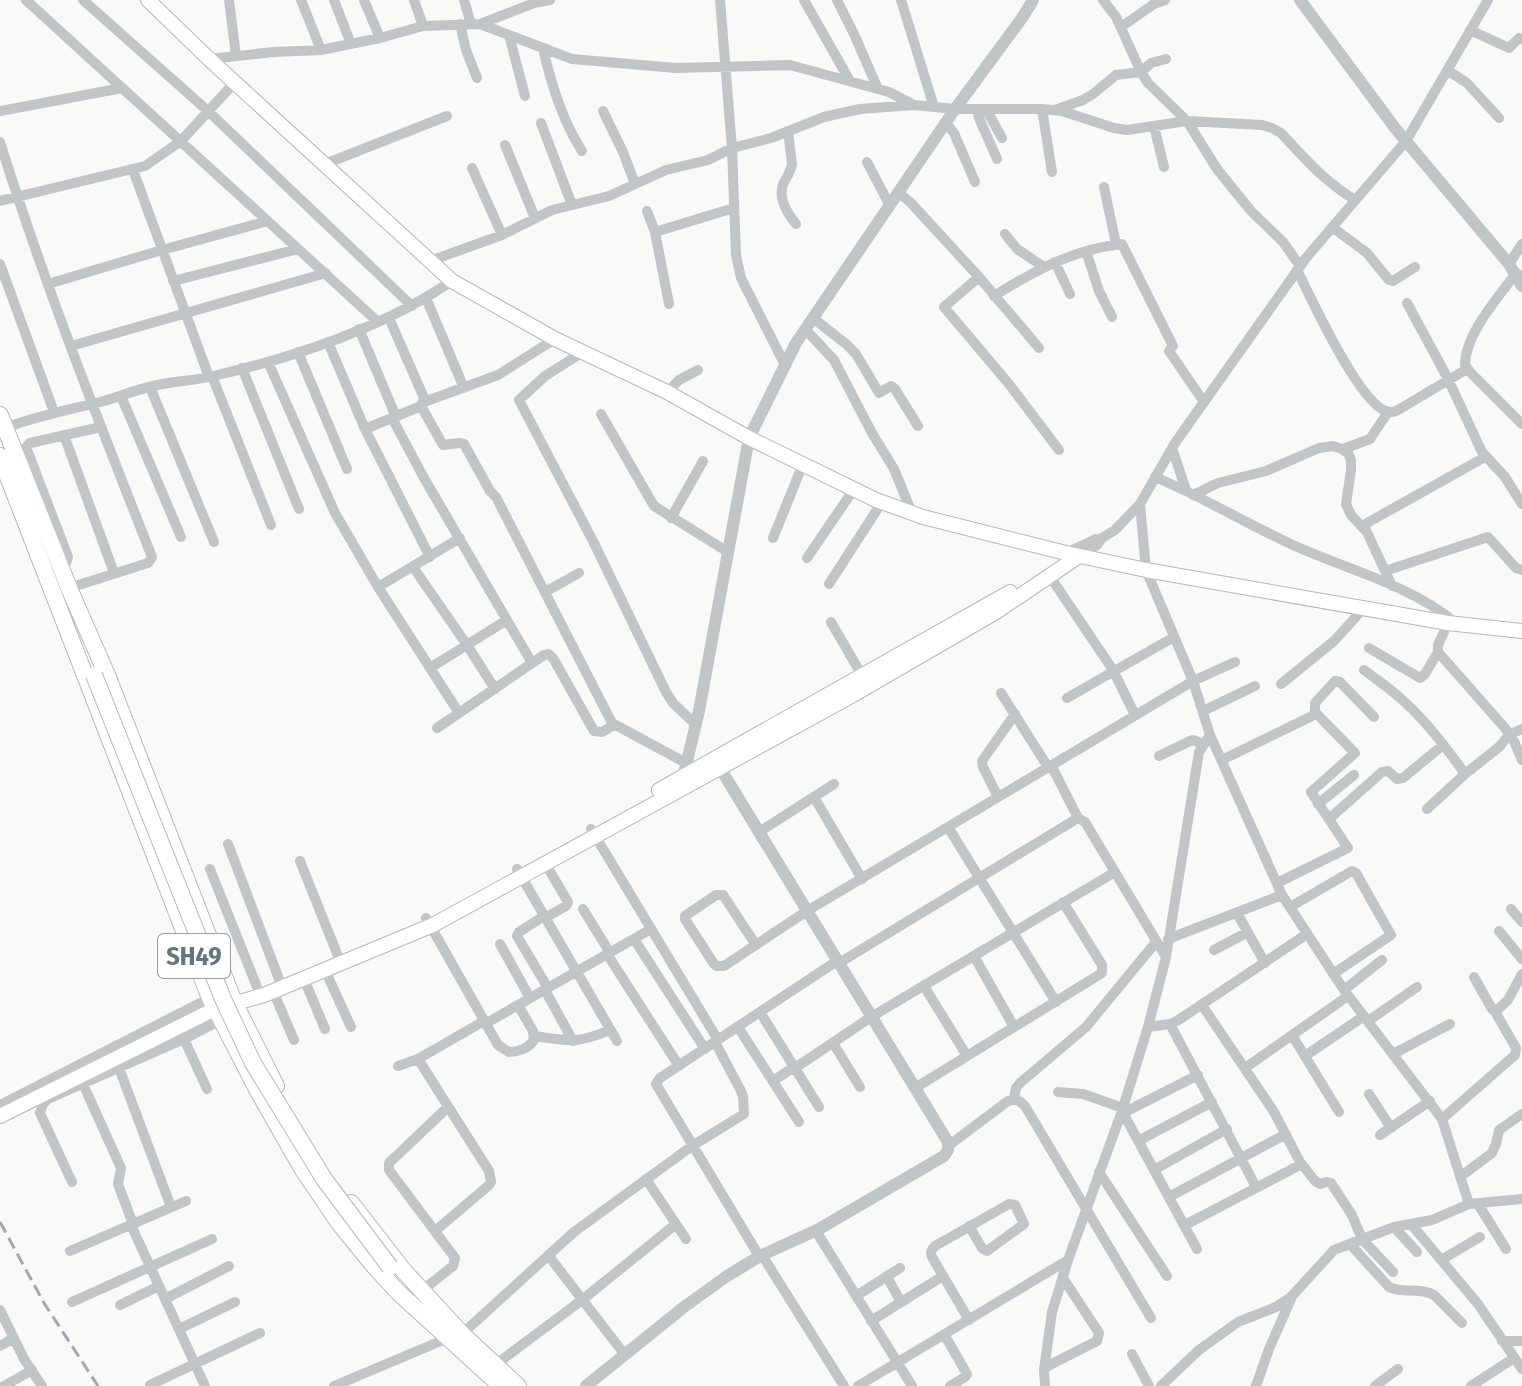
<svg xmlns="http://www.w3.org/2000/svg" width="1522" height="1386" font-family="'Fira Sans Condensed',sans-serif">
	<rect width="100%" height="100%" fill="#f9f9f7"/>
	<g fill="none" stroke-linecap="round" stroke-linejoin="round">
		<defs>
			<path id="secondary" d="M148 0 209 59 452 281 555 339 667 392 749 438 876 500 923 517 1066 553 1146 570 1448 623 1522 631
				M659 790 1010 592
				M0 1116 215 1009 264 995 433 925 853 695 996 612 1079 556"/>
			<path id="primary" d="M0 415 69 588 107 675 234 1002 276 1086
				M0 456 210 998 258 1091 303 1170 339 1223 374 1266 399 1293 501 1386
				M351 1203 403 1270 462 1334 518 1386"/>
		</defs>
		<!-- secondary casing -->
		<use href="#secondary" stroke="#b3b9bd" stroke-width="16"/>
		<!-- primary casing -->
		<use href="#primary" stroke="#b4b9bd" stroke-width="18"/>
		<!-- minor -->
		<path stroke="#c0c5c8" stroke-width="10" d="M26 0 378 322
			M83 0 208 111 412 306
			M229 0 236 56
			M301 0 321 50
			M334 0 351 44
			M364 0 380 38
			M414 0 423 26
			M464 0 471 24
			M720 0 732 148 736 255 741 278 785 365
			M804 0 850 81
			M837 0 854 34 878 89
			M901 0 934 107
			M1103 0 1116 17 1141 72 1148 83 1187 121 1217 169 1251 211 1283 242 1300 266
			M460 24 466 50 477 78
			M480 24 572 59 676 68 790 65 889 92 912 104
			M1121 27 1154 4 1165 0
			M1470 30 1509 48 1519 38 1522 39
			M509 35 525 96
			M543 48C551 84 562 120 582 151
			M209 59 274 52 321 50 380 38 423 26 480 24 534 3 550 0
			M1447 70 1467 83 1499 118
			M977 109 979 118 997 159
			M986 109 1002 138
			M1042 109 1052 172
			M1055 110 1083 100 1093 94 1116 75 1141 72 1151 63 1166 59
			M0 111 122 88
			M603 111 623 152 635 184
			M541 123 572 205
			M946 123 954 133 975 182
			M1154 126 1164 167
			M788 131 792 164C791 171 788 175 784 182 777 197 786 212 796 224
			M0 142C44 283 98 420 152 557L148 563 69 588
			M505 145 535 218
			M867 162 889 204
			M325 164 447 116
			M472 168 502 235
			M133 170 209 377
			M1104 187 1116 244
			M898 192 911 203 979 277 1039 348
			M0 201 145 166 181 141 235 82
			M647 211 655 232 669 304
			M1332 227 1367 253 1389 280 1393 281 1415 267
			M655 232 734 208
			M1005 234 1017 249 1044 267
			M1086 251 1099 291 1112 317
			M430 261 502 235 552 210 609 196 666 170 708 160 732 148 771 138 824 117 860 109 914 105 955 109H1042L1062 111 1114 128 1127 130 1187 121 1262 125 1272 128 1281 133C1306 160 1324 181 1355 200
			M1055 262 1070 294
			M0 264 54 412
			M1509 264 1522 244
			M1297 270C1311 298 1359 403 1386 411 1391 413 1393 412 1398 410L1467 369
			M1520 275 1516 273C1498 298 1465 334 1465 365L1471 373 1522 424
			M979 277 944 307 1009 384 1059 450
			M173 281 298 249
			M48 284 162 250 268 221
			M994 296C1034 271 1074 249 1122 244L1173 346 1169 351 1204 402
			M426 298 464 388
			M1407 303 1447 377 1482 452 1505 477 1522 504
			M813 318 846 344 856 354 879 393 891 386 895 389 918 426
			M359 329 396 417
			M805 329 834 360 872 433 894 469 912 513
			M328 342 365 429 430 557
			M71 346 326 273
			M298 352 347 469
			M583 352 545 376 519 400 594 543 666 692 673 703 695 724
			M268 362 335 513 378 587 459 713
			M242 368 299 509
			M212 376 271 525
			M150 387 214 542
			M667 392 679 380 698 370
			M121 396 181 537
			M424 402 498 375 555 339
			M421 406 443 445 459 443 464 444 490 491 496 497 612 723 686 763
			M601 414 654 506 728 552
			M392 418 424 478 532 663
			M5 428C36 416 68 410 100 402 118 397 135 390 153 386 173 381 194 381 213 376 296 357 381 329 452 281
			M365 429 421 406 424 398 389 318
			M64 435 114 573
			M1172 448 1186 490
			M1343 449 1370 439 1388 412
			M1155 477C1203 497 1247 524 1295 546 1349 570 1410 585 1456 623
			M1193 495 1218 483 1266 471 1319 448 1333 446 1342 449 1348 453 1351 460V470L1346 504 1351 515 1366 531
			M1140 504 1146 570 1193 681 1210 735 1282 895 1344 990 1442 1119 1469 1204
			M671 518 703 461
			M773 538 803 464
			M1066 553 1096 539
			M1079 556 1097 545 1102 538 1115 530 1140 504 1175 443 1306 258 1406 141 1488 0
			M807 558 854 489
			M413 567 467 645 495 689
			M1385 571 1488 537 1516 568 1522 570
			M63 572 68 557 26 447 30 443 101 427
			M1049 575 1113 670 1135 715
			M829 584 882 502
			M1392 586 1365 528 1367 523 1485 457
			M378 587 460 538
			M545 592 579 573
			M831 622 864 679
			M1448 623 1438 645V652L1505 728 1514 741 1522 760
			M1369 648 1420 678 1425 674 1438 652
			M430 668 507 620
			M1364 670C1376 679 1388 687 1399 697 1424 718 1446 747 1465 774
			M1281 684 1334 641 1363 609
			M1001 693 1048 767
			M1067 698 1174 637
			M1203 711 1255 686
			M437 728 544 655 548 654 553 658 594 731 602 732 614 725
			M1159 756 1190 741 1193 740 1203 744
			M1222 760 1312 716 1315 712V703L1335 681 1340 682 1374 717
			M1051 765 1078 818
			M814 797 862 879
			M998 797 983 767 982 761 1015 714
			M1318 804 1354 775
			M1427 809 1465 774 1499 747 1510 734 1522 729
			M1329 819 1382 772 1388 771 1397 779 1403 778 1443 745
			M948 827 1056 1002
			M591 829 718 1040
			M759 832 834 784
			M228 844 279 979
			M300 861 338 956
			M210 869 257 987
			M517 869 617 1041
			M1277 883 1348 848 1311 792 1355 753 1315 712
			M1290 907 1352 871 1356 873 1391 935 1333 974
			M583 909 610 953
			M1511 909 1522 922
			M1237 913 1265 963
			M544 916 519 932 517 936 548 988
			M426 918 498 1045 509 1052C518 1052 529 1048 534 1040L533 1031 518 1005
			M545 918 566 906 568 902 545 863
			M1499 931 1522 959
			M634 939 705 1049
			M1168 939 1282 895
			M500 944 530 998
			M756 945 723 895H716L685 916V919L714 964 717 966H724L807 911 1193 681 1235 662
			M1214 950 1248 932
			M607 954 679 1066
			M974 956 1014 1027
			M839 963 1078 818 1085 822 1166 957
			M325 970 351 1027
			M1474 977 1492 1009 1496 1011 1508 1000 1522 974
			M304 979 325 1029
			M924 986 967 1056
			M545 990 573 1041
			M1344 990 1382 960
			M273 991 294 1040
			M760 1012 819 1107
			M1368 1021 1417 987
			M485 1024 651 929
			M1170 1024 1256 1187
			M738 1027 799 1122
			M1148 1027 1170 1024 1177 1021 1307 934
			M1292 1035 1339 1112
			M534 1036C569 1041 577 1044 610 1030
			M184 1039 207 1089
			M833 1043 860 1087
			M1393 1054 1450 1024
			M1305 1056 1364 1016
			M418 1059 489 1171 491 1182 488 1186 435 1231
			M398 1066 418 1059 484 1021
			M119 1068 171 1207
			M795 1068 871 1017 1115 872
			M1245 1068 1348 996
			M773 1081 794 1067
			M83 1084 121 1168 118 1184 133 1224
			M915 1088 1102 973V965L1063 902
			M1058 1092 1083 1094 1123 1108
			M1369 1094 1391 1128
			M1014 1099 1016 1088 1020 1083 1086 1027 1156 942
			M0 1105 210 998
			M1122 1111 1197 1249
			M1123 1113 1198 1075
			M1442 1119 1515 1055 1516 1048 1494 1010
			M1380 1135 1430 1101
			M1138 1141 1212 1102
			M948 1146 1008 1101C1016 1099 1019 1100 1025 1106L1151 1318
			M1300 1162 1315 1181 1320 1184 1327 1182 1331 1183 1352 1215 1362 1239 1393 1272
			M1154 1170 1227 1129
			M1099 1172 1167 1276
			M1460 1177 1492 1153 1496 1144 1499 1130 1522 1114
			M646 1179 686 1239
			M72 1182 40 1113 43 1104 48 1099 184 1039 221 1020
			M1169 1197 1286 1134
			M1478 1204 1506 1249
			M1411 1224 1478 1304 1522 1369
			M131 1225 205 1386
			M1185 1225 1298 1166 1300 1162 1274 1112 1202 1005
			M1394 1227 1417 1252
			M816 1231 912 1386
			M1350 1244 1389 1287C1403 1294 1419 1287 1434 1295L1462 1323
			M70 1251 186 1201
			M548 1255 625 1355
			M762 1255 844 1386
			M759 1256 656 1084 660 1078 837 961
			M1441 1260 1480 1237
			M887 1277 901 1302
			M419 1293 453 1266 455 1258 389 1170V1163L448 1107
			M856 1296 900 1268
			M165 1299 229 1266
			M72 1302 212 1239
			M120 1305 159 1286
			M0 1310 24 1359 42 1386
			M969 1320 932 1257C930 1252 931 1250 935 1246L1009 1204 1015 1205 1024 1224 987 1251 982 1248 969 1226
			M871 1321 943 1276
			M179 1329 235 1302
			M462 1334 574 1232 692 1146 744 1114 743 1096 740 1089 715 1042
			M944 1334 967 1374 965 1377 950 1386
			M1502 1341H1522
			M0 1346 14 1338
			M1132 1354 1149 1386
			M495 1365 582 1300 676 1224
			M1044 1368 1097 1341 1099 1333 1063 1278
			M150 1385 260 1333
			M4 1386 32 1370
			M334 1386 448 1338
			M858 1386 1068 1260
			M1045 1386 1044 1370 1052 1312 1068 1260 1122 1111 1148 1027 1166 957 1199 752 1210 735
			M1161 1386 1199 1350 1238 1322 1276 1307 1291 1297 1334 1250 1394 1227 1432 1220 1469 1204 1522 1199
			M1256 1386 1269 1349 1291 1299
			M1375 1386 1398 1369
			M1471 1386 1514 1358"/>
		<!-- tertiary -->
		<path stroke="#c0c5c8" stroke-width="12" d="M1300 0 1395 128 1509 264 1522 286
			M682 782 699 711 749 438 796 343 955 109 1022 18 1033 0
			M586 1386 684 1307 727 1276 762 1255 819 1229 944 1156 948 1150V1142L717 763"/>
		<!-- secondary -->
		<use href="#secondary" stroke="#fff" stroke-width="14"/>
		<!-- primary -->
		<use href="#primary" stroke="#fff" stroke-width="16"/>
		<!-- rail -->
		<path stroke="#a2a9ae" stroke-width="3" stroke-dasharray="12 6" stroke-linecap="butt" d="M0 1222 44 1303 98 1386"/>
		<defs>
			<path id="primary-bridge" d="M94 675 223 999 253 1063 324 1179 390 1267"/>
		</defs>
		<!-- primary-bridge casing -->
		<use href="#primary-bridge" stroke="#b4b9bd" stroke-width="18" stroke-linecap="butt"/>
		<!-- primary-bridge -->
		<use href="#primary-bridge" stroke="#fff" stroke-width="16"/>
	</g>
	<g text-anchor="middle" stroke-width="8" stroke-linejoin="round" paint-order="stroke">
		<!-- shield labels -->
		<rect fill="#fff" stroke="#949fa6" stroke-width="2" x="158" y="934" width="72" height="44" rx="6"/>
		<g font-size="26" font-weight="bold" fill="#667680">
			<text x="194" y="965">SH49</text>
		</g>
	</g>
</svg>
